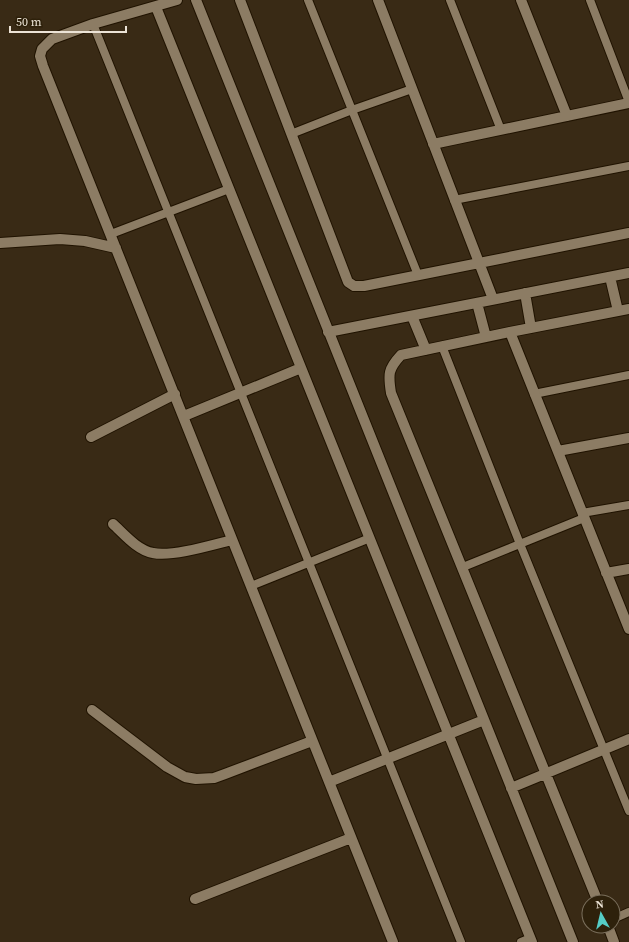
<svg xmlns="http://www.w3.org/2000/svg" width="629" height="942" font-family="'Source Serif 4',serif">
	<rect width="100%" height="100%" fill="#392a15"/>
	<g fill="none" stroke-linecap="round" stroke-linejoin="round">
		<defs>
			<path id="lane" d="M308 0 418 275
				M450 0 501 130
				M590 0 629 102
				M93 24C218 329 336 637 461 942
				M291 134 352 110 412 89
				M454 200 629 166
				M111 234 229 189
				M442 346 520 544 629 811
				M534 394 629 375
				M582 513 629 505
				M463 567 584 518
				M251 586 370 538
				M613 919 629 912
				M521 942 531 938"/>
			<path id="street" d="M177 0 93 24 52 39 42 49 40 56 43 66 393 942
				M196 0 573 942
				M240 0 348 282 354 286H364L629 233
				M378 0 493 299
				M521 0 567 116
				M156 7 532 942
				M433 144 629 103
				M0 243 60 239 85 241 116 248
				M610 277 618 311
				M525 293 531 328
				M477 303 486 337
				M412 316 426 350
				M328 332 629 273
				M510 332 629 629
				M184 416 301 368
				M91 437 175 394
				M558 451 629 438
				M113 524C124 534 137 550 153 553 172 557 212 545 232 540
				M606 573 629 569
				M92 710 167 767 185 777 196 779 214 778 225 774 312 741
				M329 782 484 720
				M511 788 629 739
				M195 899 351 838
				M598 902 391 393C388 374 388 369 401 355L510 332 629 309
				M608 926 614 942"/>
		</defs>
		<!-- lane casing -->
		<use href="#lane" stroke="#201300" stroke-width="10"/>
		<!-- street casing -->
		<use href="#street" stroke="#201300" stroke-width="12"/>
		<!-- lane -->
		<use href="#lane" stroke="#8c7c64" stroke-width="8"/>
		<!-- street -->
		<use href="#street" stroke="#8c7c64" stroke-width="10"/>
	</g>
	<!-- north arrow -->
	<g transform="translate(601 914) rotate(352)"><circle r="19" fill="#2e210b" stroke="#7a6f5c"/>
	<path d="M0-3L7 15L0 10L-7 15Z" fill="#55cdc6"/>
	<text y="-6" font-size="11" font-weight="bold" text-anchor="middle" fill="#ece3d6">N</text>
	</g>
	<!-- scale -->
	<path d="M10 26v6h116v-6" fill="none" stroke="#ece3d6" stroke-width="2"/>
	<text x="16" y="26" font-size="12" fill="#ece3d6" stroke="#2e210b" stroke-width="3" paint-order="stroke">50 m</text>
</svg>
